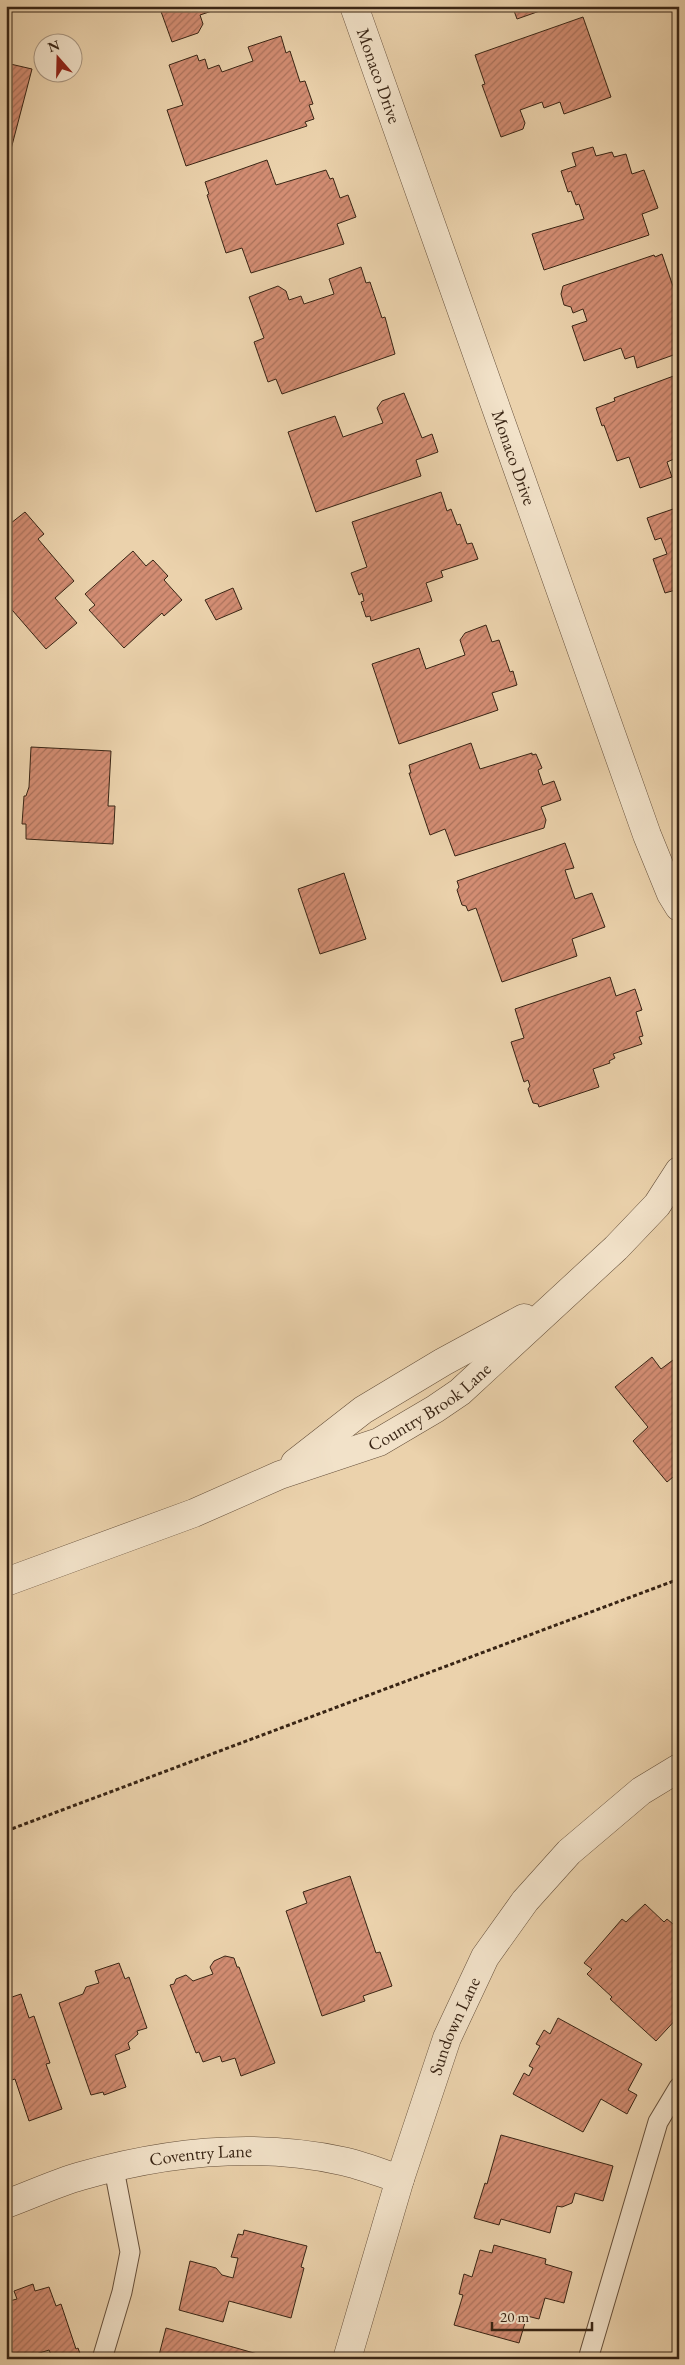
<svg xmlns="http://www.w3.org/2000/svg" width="685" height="2365" font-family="'EB Garamond',serif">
	<defs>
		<pattern id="building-hatch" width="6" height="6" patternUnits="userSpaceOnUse" patternTransform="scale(1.25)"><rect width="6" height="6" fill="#d38d73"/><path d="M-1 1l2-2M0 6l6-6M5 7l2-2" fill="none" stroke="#ac735d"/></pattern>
	</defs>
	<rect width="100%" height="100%" fill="#ebd2ac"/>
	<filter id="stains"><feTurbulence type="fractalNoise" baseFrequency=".004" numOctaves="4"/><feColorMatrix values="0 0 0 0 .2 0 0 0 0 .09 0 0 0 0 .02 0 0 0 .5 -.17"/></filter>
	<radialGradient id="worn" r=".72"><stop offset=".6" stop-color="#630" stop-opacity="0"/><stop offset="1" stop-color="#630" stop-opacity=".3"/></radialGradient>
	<!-- building -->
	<path fill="url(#building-hatch)" stroke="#392515" d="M159 6H213L215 10 200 15 203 24 198 33 172 42Z
		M503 6H554L517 19 513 8 504 11Z
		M583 17 611 97 564 114 560 102 544 108 542 102 520 110 525 123 523 129 501 137 482 85 485 84 475 55Z
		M281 36 286 53 290 51 300 82 305 81 313 104 309 105 314 119 305 122 307 126 186 166 167 110 183 105 169 65 197 55 199 61 205 59 208 69 219 65 222 72 253 61 248 47Z
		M6 63 32 69 10 153 6 152Z
		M593 147 596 156 612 152 614 157 626 154 632 174 644 170 658 208 642 214 649 235 544 270 532 234 584 219 579 204 576 205 571 191 568 192 561 171 576 166 572 153Z
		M267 160 276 185 326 170 330 179 333 178 340 198 348 195 356 217 337 224 344 244 251 273 242 248 226 253 207 195 209 194 205 182Z
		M662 254 679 304V307L675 309 679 321V353L637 368 634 356 625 359 621 348 584 361 572 326 587 321 583 309 573 313 571 307 564 305 561 294 563 286 654 255 655 257Z
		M361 267 366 283 370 282 382 318 385 317 395 354 282 394 276 379 268 382 254 342 264 338 249 297 278 286 286 291 289 300 301 296 304 304 334 294 329 279Z
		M679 374V457L667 462 672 477 640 488 629 457 617 461 604 425 602 426 596 408 615 401 614 398Z
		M404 393 422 438 432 434 438 452 416 460 421 476 316 512 288 432 335 416 343 437 383 423 377 408 382 401Z
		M441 492 447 511 451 509 457 525 460 524 467 544 472 543 478 559 441 571 443 577 426 583 432 601 371 621 370 616 366 617 361 602 364 601 362 593 359 595 351 573 367 567 352 522Z
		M679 507V589L665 593 653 559 667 554 661 538 655 540 647 518Z
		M25 512 44 534 38 539 74 581 55 598 77 623 46 649 6 603V527Z
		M133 551 146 566 153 560 168 576 164 580 182 600 164 616 162 613 124 648 89 610 95 605 85 594Z
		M233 588 242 609 216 620 205 600Z
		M486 625 492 642 499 640 510 672 513 671 517 685 492 693 498 710 399 744 372 664 419 648 426 669 465 655 460 640 465 633Z
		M471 743 480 769 532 753V755L536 754 542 768 538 770 543 785 554 781 561 800 541 807 546 820 544 828 455 856 445 829 430 835 409 773H411L409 765Z
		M31 747 111 751 108 806H115L113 844 26 839V824H22L24 796H26L29 787Z
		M565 843 574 868 565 870 575 899 592 893 605 927 572 939 577 956 502 982 476 908 468 911 466 906 462 905 457 890 459 887 457 881Z
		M344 873 366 939 320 954 298 889Z
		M610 977 616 996 635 989 642 1010 636 1012 643 1036 639 1037 642 1044 613 1054 615 1058 609 1061 610 1063 593 1069 599 1087 539 1107 538 1104 533 1103 528 1089 530 1086 528 1080 524 1082 511 1042 524 1038 515 1009Z
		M679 1350V1472L667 1482 633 1441 648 1427 615 1387 652 1357 661 1369 677 1357 675 1353Z
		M350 1876 376 1953 380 1952 392 1986 363 1996 365 2001 322 2016 286 1911 307 1903 303 1892Z
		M645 1904 664 1922 667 1919 679 1929V1993L677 1995 679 1997V2016L656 2041 610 1999 612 1997 587 1974 592 1969 584 1963 622 1919 626 1922Z
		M225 1956 234 1958 237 1967H239L275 2063 241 2076 235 2058 222 2062 220 2056 203 2062 199 2052 196 2053 170 1985 174 1984 176 1979 186 1975 193 1981 213 1974 210 1967 214 1961Z
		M119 1963 125 1979 129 1977 147 2028 137 2031 138 2034 128 2043 130 2049 115 2055 126 2087 104 2095 103 2092 91 2095 59 2003 83 1994 86 1987 99 1983 95 1971Z
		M21 1994 29 2018 34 2016 50 2063 46 2064 62 2109 29 2121 15 2079 6 2082V1999Z
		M558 2018 642 2064 628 2090 637 2095 627 2114 601 2099 583 2132 513 2094 524 2073 529 2076 533 2068 529 2066 540 2046 536 2044 544 2030 550 2034Z
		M501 2135 613 2166 603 2201 575 2193 572 2203 562 2207 557 2206 550 2233 501 2219 499 2225 474 2218 485 2183 487 2184Z
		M244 2230 307 2246 301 2267 304 2268 291 2318 229 2301 223 2322 179 2310 190 2261 216 2268 222 2275 233 2278 238 2258 231 2257 233 2251 238 2234 243 2235Z
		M494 2245 546 2259 545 2264 572 2272 564 2303 545 2298 539 2319 527 2316 519 2343 454 2325 463 2295 459 2294 464 2274 472 2277 480 2250 492 2253Z
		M33 2284 35 2291 49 2287 56 2306 61 2304 76 2349 78 2348 82 2359H53L49 2350 30 2356V2359H6V2302L17 2299 14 2291Z
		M166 2328 275 2359H158Z"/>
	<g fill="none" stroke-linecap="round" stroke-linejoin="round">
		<defs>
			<path id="service" d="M102 2359 122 2292 130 2252 114 2169
				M588 2359 658 2122 679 2087"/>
			<g id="minor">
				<path id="s1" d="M354 6 647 835 671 894 679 907"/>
				<path id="s2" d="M6 2204C31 2195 56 2183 81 2176 165 2152 255 2142 342 2161 361 2165 381 2173 400 2179"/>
				<path id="s3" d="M347 2359 400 2179 447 2038 485 1957 525 1901 569 1852 641 1791 679 1768"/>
			</g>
			<g id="tertiary">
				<path d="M295 1463 363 1410 443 1362 524 1318"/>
				<path id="s4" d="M6 1582 194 1513 280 1475 379 1442 435 1409 460 1392 616 1248 657 1205 679 1171"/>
			</g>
		</defs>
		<!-- service casing -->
		<use href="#service" stroke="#66503b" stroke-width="21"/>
		<!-- minor casing -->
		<use href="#minor" stroke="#66503b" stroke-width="29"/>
		<!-- tertiary casing -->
		<use href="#tertiary" stroke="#66503b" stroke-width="29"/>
		<!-- path -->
		<path stroke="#392515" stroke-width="3" stroke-dasharray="4 2.5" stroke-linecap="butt" d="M6 1831 679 1579"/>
		<!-- service -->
		<use href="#service" stroke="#f2e2c9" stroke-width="19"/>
		<!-- minor -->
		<use href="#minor" stroke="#f2e2c9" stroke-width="28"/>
		<!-- tertiary -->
		<use href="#tertiary" stroke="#f2e2c9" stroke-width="28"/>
	</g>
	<g text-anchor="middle" stroke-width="4.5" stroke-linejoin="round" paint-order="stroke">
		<!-- street labels -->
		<g font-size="18" fill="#392515" stroke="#f2e2c9">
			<text dy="6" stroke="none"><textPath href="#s1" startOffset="74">Monaco Drive</textPath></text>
			<text dy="6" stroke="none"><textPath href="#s1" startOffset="479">Monaco Drive</textPath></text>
			<text dy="6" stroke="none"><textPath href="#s4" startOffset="460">Country Brook Lane</textPath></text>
			<text dy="6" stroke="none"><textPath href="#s3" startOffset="350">Sundown Lane</textPath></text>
			<text dy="6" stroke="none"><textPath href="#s2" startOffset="202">Coventry Lane</textPath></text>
		</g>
	</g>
	<!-- margin -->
	<rect width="685" height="2365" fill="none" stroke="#ebd2ac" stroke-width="25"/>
	<rect x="8" y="8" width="670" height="2350" fill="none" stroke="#392515" stroke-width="2.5"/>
	<rect x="12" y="12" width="660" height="2340" fill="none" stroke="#392515"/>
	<!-- north arrow -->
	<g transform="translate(58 58) rotate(340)"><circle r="24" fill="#f2e2c9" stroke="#a89681"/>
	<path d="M0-4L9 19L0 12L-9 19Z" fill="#8f2418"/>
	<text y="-8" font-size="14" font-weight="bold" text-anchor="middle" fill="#392515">N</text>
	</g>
	<!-- scale -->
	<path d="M492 2322v8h100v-8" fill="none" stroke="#392515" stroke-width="2.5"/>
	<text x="500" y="2322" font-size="15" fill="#392515" stroke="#f2e2c9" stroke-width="4" paint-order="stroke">20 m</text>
	<rect width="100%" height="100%" filter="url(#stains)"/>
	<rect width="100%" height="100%" fill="url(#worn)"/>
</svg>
